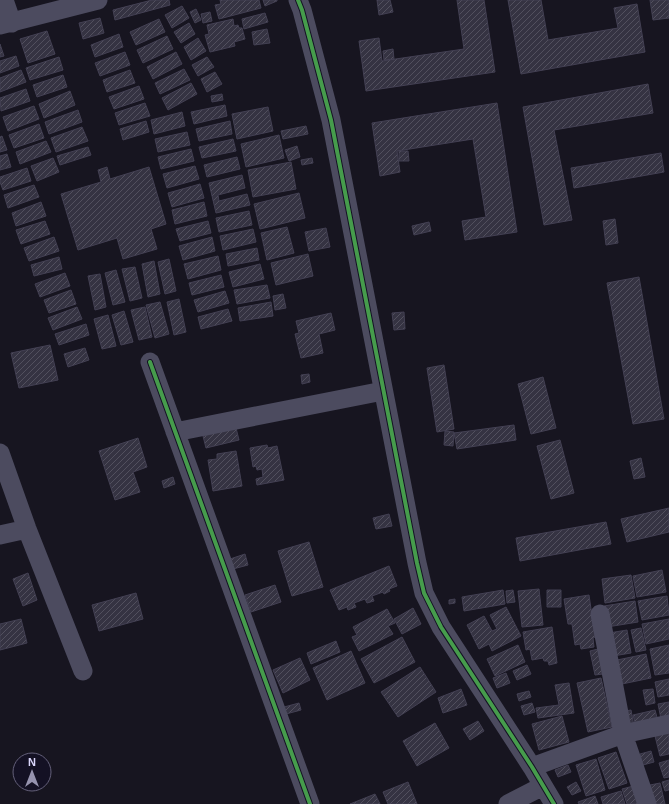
<svg xmlns="http://www.w3.org/2000/svg" width="669" height="804" font-family="Helvetica,sans-serif">
	<defs>
		<pattern id="building-hatch" width="6" height="6" patternUnits="userSpaceOnUse"><rect width="6" height="6" fill="#353342"/><path d="M-1 1l2-2M0 6l6-6M5 7l2-2" fill="none" stroke="#52505e"/></pattern>
	</defs>
	<rect width="100%" height="100%" fill="#171520"/>
	<!-- building -->
	<path fill="url(#building-hatch)" stroke="#434053" d="M152 0H169L170 5 115 20 113 10Z
		M220 0H259L261 8 219 19 215 5 221 4Z
		M263 0H277V1L265 6Z
		M377 0H390L393 12 379 15Z
		M457 0H484L495 72 366 91 359 41 379 38 382 61 464 49Z
		M508 0H541L548 40 618 28 614 8 637 4 645 52 521 74Z
		M650 0H669V18L653 20Z
		M182 6 189 18 172 28 165 15Z
		M196 9 201 20 195 23 190 12Z
		M210 12 212 21 203 23 201 14Z
		M265 13 268 22 244 29 242 19Z
		M100 18 104 33 83 39 79 23Z
		M159 19 165 32 136 45 130 32Z
		M233 19 234 26 238 25 239 28H242L245 39 234 42 235 46 210 52 205 35 209 34 207 25Z
		M189 23 195 34 181 43 174 32Z
		M267 29 270 43 254 45 252 32Z
		M47 31 55 54 28 63 20 39Z
		M119 34 123 47 95 57 91 45Z
		M167 36 173 49 143 63 137 50Z
		M198 38 206 51 191 60 184 47Z
		M0 44 4 56 0 57Z
		M393 49 394 59 384 60 383 51Z
		M125 52 130 65 100 76 95 63Z
		M176 52 182 64 153 79 147 67Z
		M16 56 19 66 0 73V61Z
		M59 57 63 70 30 80 26 68Z
		M207 57 214 67 198 76 192 65Z
		M184 69 190 80 160 94 155 83Z
		M21 70 26 82 0 92V78Z
		M130 70 135 83 107 92 103 80Z
		M215 72 222 84 207 92 201 79Z
		M63 75 67 87 37 97 33 85Z
		M191 83 197 94 168 110 162 98Z
		M648 84 653 113 554 130 572 220 544 225 523 107Z
		M139 86 144 99 114 109 109 97Z
		M26 89 30 101 1 111 0 98Z
		M70 91 75 105 44 118 39 104Z
		M222 94 223 100 212 102 211 96Z
		M145 103 150 116 119 125 115 113Z
		M497 103 517 232 465 240 462 221 486 217 473 139 397 151 400 172 380 176 372 123Z
		M225 105 227 116 194 124 191 112Z
		M34 106 39 119 8 131 3 117Z
		M268 107 273 131 237 139 232 114Z
		M78 110 82 122 49 134 45 122Z
		M182 112 185 126 154 134 151 120Z
		M146 121 149 132 123 140 120 129Z
		M230 121 232 134 199 141 196 129Z
		M39 124 44 138 14 148 9 135Z
		M306 126 308 134 283 139 281 131Z
		M82 127 88 141 56 152 51 138Z
		M187 132 190 145 158 152 155 139Z
		M279 135 284 158 246 167 241 144Z
		M2 136 7 150 0 152V137Z
		M233 139 236 151 202 158 199 147Z
		M46 141 51 152 20 164 16 152Z
		M297 146 300 157 289 161 285 150Z
		M88 147 91 155 60 165 57 156Z
		M191 149 194 161 161 169 158 157Z
		M399 151H408L409 161H399Z
		M661 153 664 172 574 188 571 168Z
		M7 154 11 167 0 170V156Z
		M237 157 240 169 207 177 204 165Z
		M53 158 59 172 37 181 31 166Z
		M312 158 313 163 302 165 301 160Z
		M291 162 296 189 253 197 248 170Z
		M195 166 199 179 167 188 163 174Z
		M107 167 110 179 149 167 166 224 151 229 157 249 123 259 117 238 78 250 61 194 101 182 98 170Z
		M27 168 31 181 3 190 0 182V177Z
		M242 175 245 188 218 195 219 201 247 194 250 205 216 213 209 183Z
		M200 184 204 198 172 207 168 193Z
		M34 185 39 197 8 208 4 195Z
		M299 193 305 218 260 229 254 204Z
		M41 202 46 216 16 226 12 213Z
		M204 202 207 216 175 224 172 210Z
		M249 211 252 225 219 232 216 218Z
		M615 219 618 243 606 245 603 221Z
		M45 221 50 234 21 244 16 230Z
		M208 221 211 233 180 241 176 229Z
		M429 222 431 231 414 235 412 226Z
		M287 227 294 253 267 260 261 233Z
		M326 228 330 247 309 251 305 232Z
		M253 229 256 242 223 250 220 236Z
		M54 237 59 251 29 261 24 248Z
		M212 237 215 251 183 260 179 246Z
		M257 248 259 260 228 266 226 254Z
		M308 254 313 276 276 285 271 263Z
		M218 256 221 270 188 279 184 264Z
		M59 257 62 269 34 276 31 265Z
		M169 259 176 291 165 294 158 262Z
		M154 261 160 294 148 297 142 264Z
		M260 264 264 279 233 287 229 272Z
		M135 267 142 298 130 301 122 269Z
		M116 270 125 302 113 305 105 273Z
		M65 273 70 286 40 297 35 284Z
		M100 274 106 307 95 310 88 276Z
		M221 275 224 287 192 295 189 283Z
		M639 277 664 419 633 424 607 283Z
		M267 285 270 298 237 304 234 290Z
		M71 290 76 304 49 313 44 300Z
		M225 291 229 303 198 312 194 300Z
		M283 294 286 308 275 310 273 296Z
		M179 299 186 332 174 335 167 302Z
		M160 302 169 334 155 338 146 305Z
		M271 302 273 316 240 321 238 308Z
		M77 307 82 319 53 330 48 318Z
		M145 307 152 337 139 340 131 310Z
		M228 309 232 321 201 329 198 317Z
		M124 311 133 342 121 345 112 315Z
		M404 312 405 329 394 330 392 313Z
		M331 313 335 330 319 334 323 353 301 358 295 334 299 333 296 321Z
		M108 315 116 346 102 349 94 319Z
		M86 324 89 335 59 345 55 334Z
		M50 345 58 380 19 388 11 353Z
		M85 348 89 360 68 367 64 354Z
		M444 365 454 429 437 432 427 368Z
		M309 374 310 382 302 384 301 375Z
		M543 377 556 428 531 434 518 384Z
		M514 425 516 440 457 449 454 433Z
		M236 428 239 440 206 448 203 436Z
		M445 431 454 432 453 446 444 445Z
		M138 438 147 467 133 472 140 492 115 500 99 451Z
		M560 440 574 493 551 499 537 446Z
		M267 445 268 448 277 446 284 480 257 485 256 479 263 477 262 469 257 470 256 466 253 467 250 448Z
		M236 451 242 486 213 491 208 460 217 459V454Z
		M641 458 645 477 634 479 630 461Z
		M173 477 175 484 164 488 162 481Z
		M669 508V532L627 542 621 519Z
		M389 514 392 526 376 529 373 518Z
		M606 522 611 544 520 561 516 538Z
		M309 542 323 587 292 596 278 551Z
		M245 554 248 565 233 569 230 559Z
		M389 566 397 586 389 589 390 591 384 594 383 592 372 596 374 601 367 603 365 599 354 603 356 607 348 610 347 607 339 610 330 590Z
		M662 570 666 592 637 597 633 576Z
		M28 573 37 600 23 606 13 579Z
		M631 575 635 598 605 603 602 579Z
		M275 585 281 602 251 612 245 595Z
		M539 589 543 625 522 627 518 591Z
		M503 590 505 604 464 611 462 597Z
		M513 590 515 602 507 603 506 591Z
		M547 590H561V607H547Z
		M136 593 143 619 99 631 92 605Z
		M589 595 595 637 593 638 594 647 581 649 580 644 575 645 572 624H568L564 599Z
		M667 596 669 615 642 620 638 601Z
		M455 599V603L449 604V600Z
		M635 601 638 622 607 627 604 606Z
		M506 607 521 636 492 651 489 644 479 649 467 625 484 616 492 631 497 629 490 615Z
		M413 608 421 624 402 634 394 619Z
		M387 609 395 623 388 626 393 634 359 651 352 637 357 635 353 627Z
		M21 619 27 643 0 650V624Z
		M669 619V639L646 644 642 624Z
		M552 627 557 663 549 665 548 661H544L543 658 532 660 530 649 526 650 523 632Z
		M641 628 646 650 636 652 631 630Z
		M627 630 631 653 613 656 609 633Z
		M402 637 415 662 374 683 361 659Z
		M336 641 340 652 311 664 307 653Z
		M518 645 525 662 495 676 487 659Z
		M669 645V673L655 675 650 649Z
		M598 649 603 674 595 675 590 651Z
		M351 651 365 683 327 700 313 668Z
		M646 654 651 678 622 684 617 660Z
		M300 658 310 680 283 693 273 670Z
		M527 665 531 674 517 680 513 671Z
		M420 667 436 692 398 717 381 692Z
		M506 673 510 683 497 688 493 678Z
		M601 678 612 727 588 732 577 683Z
		M669 679V695L658 697 655 682Z
		M569 683 574 713 538 718 536 708 559 705 555 685Z
		M461 689 467 705 443 713 438 698Z
		M653 689 655 703 646 705 643 690Z
		M529 691 531 697 519 701 517 694Z
		M669 702V718L661 719 658 704Z
		M299 703 301 710 286 714 284 707Z
		M532 703 535 712 524 715 521 706Z
		M631 710 634 726 628 727 625 711Z
		M655 710 658 721 636 726 633 715Z
		M562 716 569 742 539 750 532 724Z
		M478 721 484 731 470 740 463 729Z
		M435 723 449 748 417 766 403 741Z
		M669 732V754L660 756 655 736Z
		M651 751 654 762 643 765 640 754Z
		M616 752 627 783 609 789 598 758Z
		M596 759 605 790 586 796 576 765Z
		M669 760V777L664 778 659 763Z
		M568 765 571 772 558 777 555 770Z
		M669 780V790L665 791 662 782Z
		M408 782 417 804H388L383 792Z
		M576 782 581 791 572 795 567 787Z
		M660 783 665 804H654L650 785Z
		M637 785 642 804H627L622 789Z
		M621 791 625 804H603L601 797Z
		M375 794 380 804H350Z
		M595 796 598 804H579L578 802Z"/>
	<g fill="none" stroke-linecap="round" stroke-linejoin="round">
		<!-- street -->
		<path stroke="#4c4b5f" stroke-width="19" d="M4 0 12 23
			M298 0 302 10 331 120 417 563 424 593 441 627 532 767 554 804
			M0 25 98 0
			M150 362 310 804
			M175 432 383 391
			M0 453 27 529 83 671
			M0 535 27 529
			M600 614 623 734 647 804
			M532 767 623 734 669 724
			M508 804 543 786"/>
		<defs>
			<path id="cycleway" d="M298 0 302 10 331 120 417 563 424 593 441 627 532 767 554 804
				M150 362 310 804"/>
		</defs>
		<!-- cycleway casing -->
		<use href="#cycleway" stroke="#141124" stroke-width="6"/>
		<!-- cycleway -->
		<use href="#cycleway" stroke="#469c4c" stroke-width="4"/>
	</g>
	<!-- north arrow -->
	<g transform="translate(32 772)"><circle r="19" fill="#141124" stroke="#64607a"/>
	<path d="M0-3L7 15L0 10L-7 15Z" fill="#9693af"/>
	<text y="-6" font-size="11" font-weight="bold" text-anchor="middle" fill="#dbd7fc">N</text>
	</g>
</svg>
